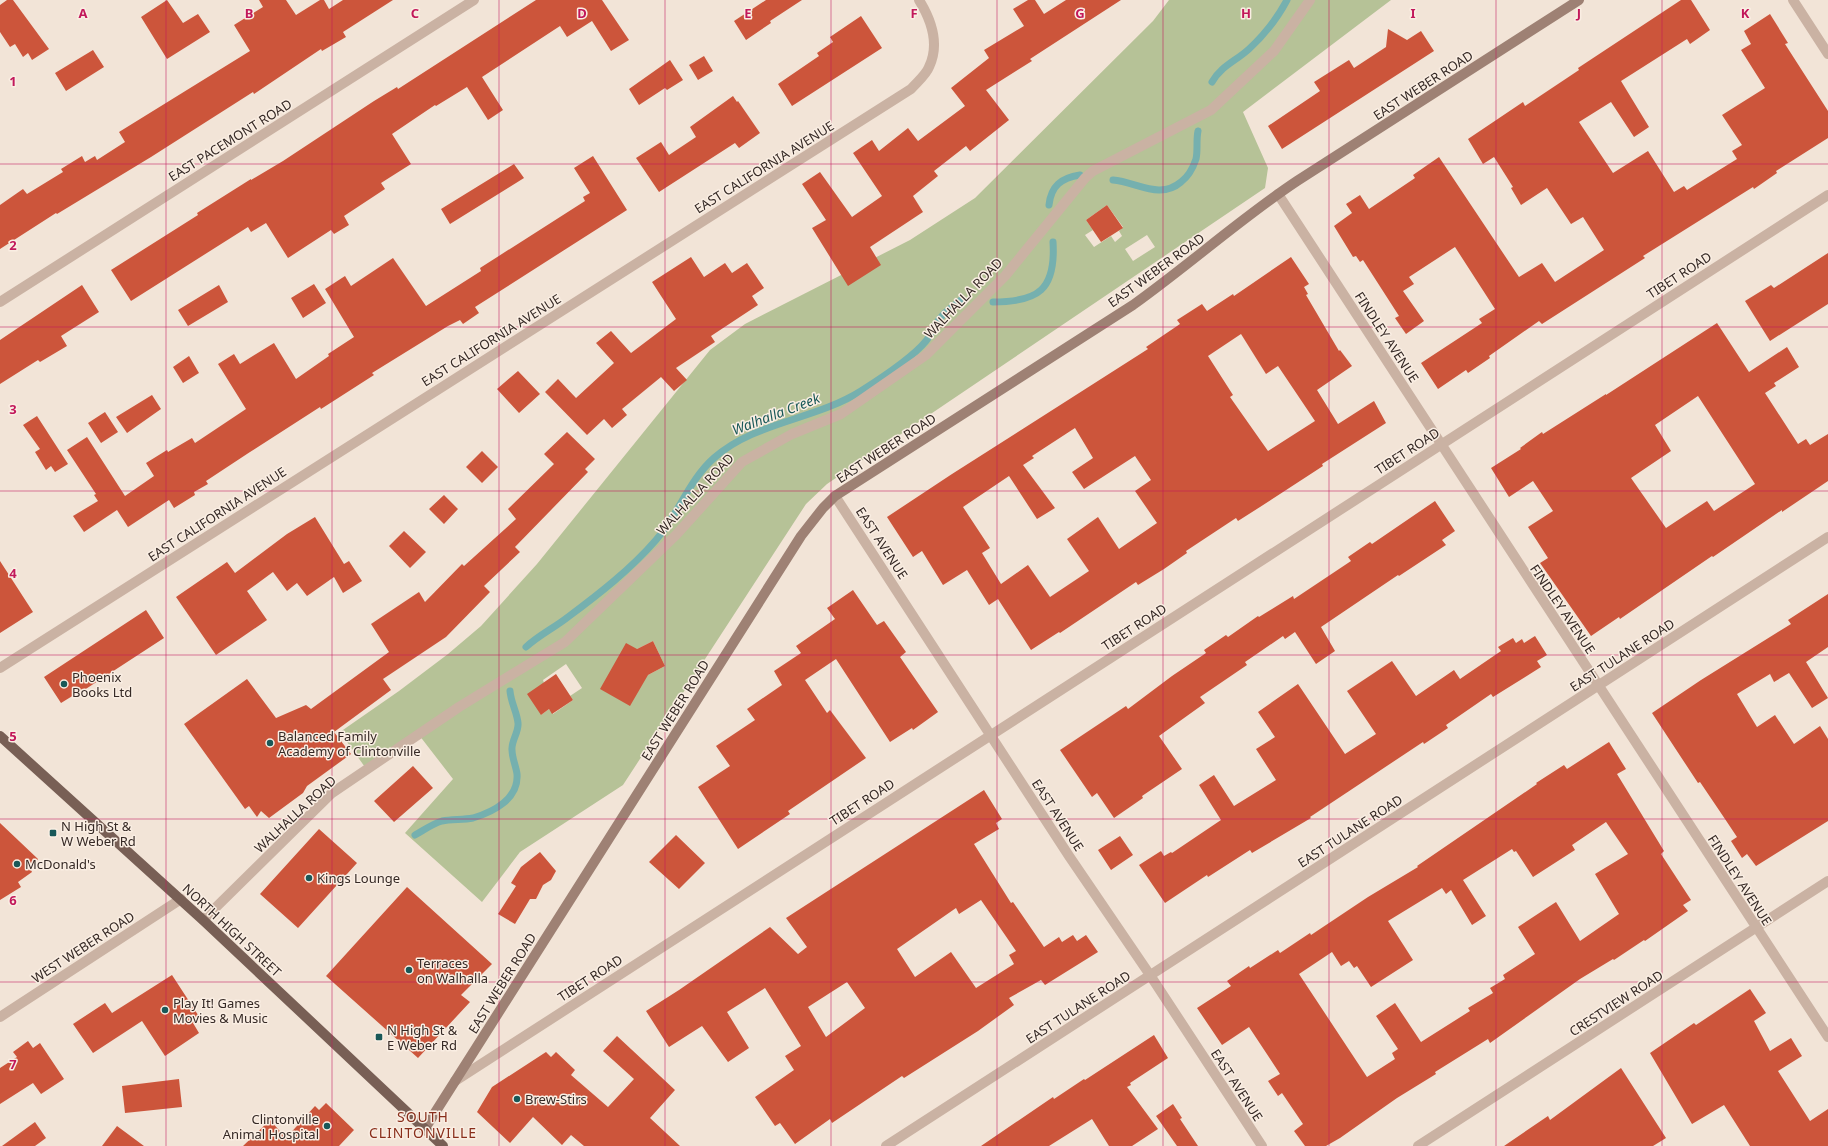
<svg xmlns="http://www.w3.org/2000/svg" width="1828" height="1146" font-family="'Noto Sans',sans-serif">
	<rect width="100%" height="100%" fill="#f2e4d7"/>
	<!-- green -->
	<path fill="#b6c297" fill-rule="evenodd" d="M1169 0H1391L1243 112 1268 168 1265 188 827 484 806 504 623 785 520 852 482 902 405 833 453 779 419 735 367 770 340 732 399 691 448 654 481 626 537 564 710 350 745 324 910 240 975 198 1153 21ZM1107 205 1123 227 1119 231 1122 236 1115 242 1111 236 1094 247 1085 235 1093 230 1086 220ZM1147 235 1155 247 1133 261 1125 249ZM653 641 665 666 648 675 637 649ZM566 664 582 688 570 696 573 700 553 714 549 709 541 715 544 683 543 680Z"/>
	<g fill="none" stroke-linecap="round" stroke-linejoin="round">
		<!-- stream -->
		<path stroke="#75b0af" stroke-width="7" d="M1212 82C1221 66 1236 61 1249 49 1263 36 1278 17 1287 0
			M1113 180C1137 182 1160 200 1181 182 1189 176 1193 168 1196 159 1198 150 1196 140 1198 131
			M1049 205C1051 186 1061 178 1080 175
			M993 302C1038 302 1056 290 1053 242
			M526 647C539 635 554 628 568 617 599 594 631 569 656 540 678 515 689 480 714 458 754 422 815 420 861 391 880 379 912 358 926 341 932 334 935 323 942 316 947 310 955 305 961 300
			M415 835C424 830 432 824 442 821 452 819 463 820 473 818 493 812 519 799 517 774 516 766 512 758 512 750 511 741 519 732 518 723 517 712 511 703 510 691"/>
	</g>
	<!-- building -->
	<path fill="#cc553b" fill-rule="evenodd" d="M7 0H13L49 49 32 60 28 53 23 57 15 44 10 47 0 32V5Z
		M167 0 183 23 198 14 210 32 167 59 141 17Z
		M259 0H286L296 15 320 0H324L329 9 343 0H393L343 32 346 37 322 51 321 49 254 94 253 92 151 157 57 214 56 213 0 249V205L23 189 27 194 63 172 61 169 82 156 85 162 95 156 97 160 125 142 119 132 250 51 234 25 263 7Z
		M536 0H602L629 40 611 51 592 21 567 37 560 26 482 77 503 110 488 120 467 87 436 106 435 105 392 134 411 164 381 183 385 189 344 216 349 225 334 234 331 230 288 258 266 223 251 232 248 227 131 301 111 270 198 215 197 213 251 179V180L283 161 374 101 397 87 398 89Z
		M766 0H802L770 21 771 23 746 40 734 21Z
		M1028 0H1035L1044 14 1066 0H1121L1030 59 1032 61 986 90 1009 120 970 151 966 146 934 171 938 176 913 196 923 212 870 247 881 265 848 286 812 228 826 220 802 184 820 172 852 217 882 196 853 153 872 140 879 151 908 128 918 141 965 106 951 88 989 58 984 50 1024 26 1013 9Z
		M1681 0H1691L1710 30 1690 44 1687 39 1621 81 1649 127 1634 137 1611 102 1579 122 1613 173 1648 151 1674 192 1684 186 1687 190 1737 159 1732 151 1742 145 1722 115 1765 88 1741 50 1751 44 1744 31 1770 14 1788 43 1785 44 1828 111V138L1776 171 1777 173 1754 189 1753 187 1643 256 1645 258 1542 324 1539 321 1489 356 1490 358 1468 373 1466 370 1438 389 1421 363 1482 323 1479 319 1495 309 1455 247 1409 277 1414 284 1403 291 1424 321 1406 334 1395 318 1399 316 1363 260 1360 262 1356 256 1353 257 1334 226 1352 213 1346 204 1360 195 1369 209 1415 178 1413 175 1439 157 1519 277 1542 263 1555 282 1604 250 1583 217 1571 224 1547 188 1521 205 1511 188 1513 187 1494 157 1483 164 1468 139 1523 102 1525 106 1579 70 1578 68Z
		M861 16 882 48 792 106 778 84 819 56 817 53 833 42 830 37Z
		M1388 29 1407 40 1421 31 1434 51 1282 149 1268 126 1320 91 1314 82 1349 60 1354 68 1386 47Z
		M93 50 104 67 66 91 55 73Z
		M704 56 713 71 698 80 689 65Z
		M670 60 683 80 667 90 665 88 639 105 629 89Z
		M733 96 737 102 738 101 760 133 739 148 735 143 659 192 636 158 661 142 669 155 696 137 690 127Z
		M593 156 627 210 475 307 479 313 463 324 460 320 448 326 372 373 374 375 321 409 320 407 250 452 206 481 208 484 194 492 195 495 174 508 169 500 128 527 117 510 84 532 73 516 98 501 94 495 96 494 67 450 87 437 125 496 154 476 146 463 167 450 168 452 192 438 195 443 246 409 218 364 234 354 240 364 274 343 296 379 329 356 328 354 354 337 325 289 345 276 351 286 393 258 426 306 481 271 480 268 585 201 583 197 590 193 574 168Z
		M514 164 524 178 450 224 441 209Z
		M1107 205 1123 228 1101 242 1086 220Z
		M1828 253V304L1770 341 1745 301 1771 285 1774 288Z
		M691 257 704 277 725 263 732 273 747 263 764 288 752 296 758 305 711 336 715 342 676 368 687 380 674 391 661 377 622 409 627 415 612 428 604 419 587 435 545 392 558 379 576 398 614 363 596 343 611 331 631 353 676 319 652 282Z
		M1291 257 1309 284 1304 287 1308 294 1306 295 1339 351 1340 350 1352 366 1317 390 1338 424 1374 401 1386 423 1322 464 1323 466 1260 507 1238 521 1236 518 1186 551 1187 553 1164 569 1138 585 1136 582 1060 633 1059 632 1031 650 998 599 989 605 967 570 943 585 922 551 913 557 887 517 952 474 1148 349 1146 347 1180 324 1177 320 1202 304 1207 311 1233 294 1234 296ZM1241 334 1266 374 1278 366 1315 421 1268 451 1230 397 1233 395 1208 356ZM1075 428 1093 458 1072 472 1084 489 1135 456 1151 480 1135 491 1157 523 1119 549 1098 517 1067 539 1089 571 1050 597 1028 565 1001 584 982 553 990 548 963 507 1009 476 1037 519 1055 508 1023 465 1034 458 1032 456Z
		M314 284 326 303 303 318 291 298Z
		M82 285 99 312 61 336 67 346 40 362 38 360 0 384V340Z
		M219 285 228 302 188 326 178 310Z
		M1717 323 1749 372 1787 347 1799 367 1774 383 1776 386 1765 393 1798 444 1806 439 1810 445 1828 434V481L1782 512V510L1713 557 1712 556 1620 619 1619 617 1591 636 1540 563 1548 558 1528 527 1553 511 1533 481 1509 497 1491 468 1521 449 1520 448 1542 432 1543 434 1606 394V395ZM1698 396 1755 484 1714 511 1707 501 1666 528 1631 478 1671 451 1655 425Z
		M189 356 199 373 183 383 173 367Z
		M518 371 540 394 519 413 497 389Z
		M152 395 161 409 127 433 116 417Z
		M105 412 118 432 101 443 88 423Z
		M37 416 68 464 55 472 51 466 46 470 35 452 40 449 23 425Z
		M567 432 595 459 585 469 588 472 515 547 520 552 484 586 490 592 446 637 383 679 391 690 334 732 351 754 307 786 303 793 269 818 261 811 257 817 249 806 245 809 184 724 247 679 276 718 306 705 311 709 389 652 371 624 419 592 425 602 462 564 464 566 516 519 508 509 554 464 544 454Z
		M482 451 498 467 482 483 466 467Z
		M444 495 458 509 444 524 429 509Z
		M1435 501 1455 531 1442 540 1446 545 1399 576 1398 575 1321 627 1335 651 1316 664 1295 632 1285 639 1283 636 1245 662 1247 665 1200 697 1205 703 1159 736 1182 769 1142 796 1143 798 1114 818 1097 793 1092 797 1060 750 1126 706 1128 709 1172 676 1206 653 1204 650 1226 635 1228 637 1258 616 1259 617 1293 596 1294 599 1351 561 1348 557 1370 542 1372 544Z
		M315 517 344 564 349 561 362 581 343 593 334 577 307 596 297 583 287 591 273 572 247 591 267 620 216 655 176 597 227 562 235 573 287 534Z
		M404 531 426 552 410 568 389 546Z
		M0 561 33 612 0 633Z
		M853 590 877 625 884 621 906 652 900 657 938 712 913 730 912 728 890 742 836 659 805 680 827 713 830 710 866 758 788 811 790 814 738 849 698 787 730 766 716 746 755 720 747 709 782 685 774 671 801 653 796 646 835 619 827 608Z
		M1828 594V647L1806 662 1828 698 1812 708 1789 673 1774 682 1770 674 1737 694 1757 727 1775 715 1794 744 1820 726 1828 739V821L1756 866 1747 854 1742 858 1731 841 1737 837 1725 819 1700 782 1698 783 1652 713 1701 680 1791 624 1788 620Z
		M146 610 164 638 75 696 74 695 61 703 44 677Z
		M1535 636 1547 655 1537 661 1541 667 1493 697 1491 694 1446 725 1448 728 1424 744 1423 742 1310 817 1311 818 1252 853 1250 850 1208 877 1207 875 1165 903 1139 865 1161 851 1164 856 1171 852 1172 853 1221 820 1199 785 1214 775 1234 806 1276 780 1256 749 1275 737 1258 712 1298 684 1345 754 1376 734 1347 691 1392 661 1416 696 1454 670 1460 679 1501 651 1498 647 1513 638 1516 643 1522 639 1524 643Z
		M653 641 665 666 648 675 630 706 600 689 626 643 637 649Z
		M556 674 573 700 552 714 549 709 541 715 527 694Z
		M1609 742 1626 769 1617 774 1664 851 1661 854 1691 900 1683 905 1688 911 1645 941 1644 940 1614 960 1613 959 1580 979 1490 1043 1488 1039 1435 1072 1436 1074 1397 1098 1340 1138 1326 1146H1305L1294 1131 1303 1124 1282 1093 1278 1096 1268 1081 1280 1074 1249 1027 1222 1045 1197 1008 1231 986 1227 981 1249 966 1250 968 1278 950 1280 953 1310 933 1311 935 1368 897 1418 867 1417 866 1537 784 1536 783 1564 765 1567 769ZM1606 822 1628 854 1595 874 1619 914 1580 941 1556 902 1518 927 1535 954 1503 975 1505 979 1490 988 1493 993 1468 1008 1470 1011 1421 1042 1395 1003 1376 1016 1398 1049 1392 1053 1395 1059 1367 1077 1299 974 1332 952 1341 966 1349 961 1354 968 1357 966 1371 987 1413 960 1388 921 1442 888 1446 894 1451 890 1472 925 1486 916 1463 880 1512 849 1514 852 1516 851 1533 877 1575 850 1572 845Z
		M413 766 433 788 394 822 374 801Z
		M984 790 1002 819 996 823 999 829 974 844 1011 903 1013 902 1044 947 1059 937 1062 942 1073 935 1077 941 1086 935 1098 952 1045 985 1041 980 1009 998 1014 1005 978 1031 904 1078 902 1076 832 1123 830 1119 795 1144 780 1123 775 1126 755 1097 794 1070 785 1056 801 1046 765 988 727 1012 749 1048 728 1062 702 1026 669 1047 646 1011 679 990 770 927 798 954 807 947 786 918ZM981 900 1016 951 1009 955 1014 964 976 988 951 952 915 977 897 949 956 908 959 914ZM847 982 865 1008 826 1037 808 1007Z
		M0 823 38 859 30 868 32 872 18 882 21 887 0 900Z
		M319 829 357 863 298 928 260 894Z
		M676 835 705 863 679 889 649 862Z
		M1120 836 1133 855 1111 870 1098 850Z
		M540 852 556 871 551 880 543 885 536 899H530L515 924 498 914 516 886 511 883 521 867Z
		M407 887 492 964 461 995 470 1002 418 1058 326 976Z
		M172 975 200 1018 193 1023 199 1033 165 1056 142 1021 93 1053 73 1024 105 1003 112 1013Z
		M1750 989 1766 1013 1754 1021 1770 1051 1791 1038 1802 1056 1778 1071 1810 1121 1828 1109V1146H1750L1724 1105 1692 1124 1650 1053 1694 1023 1696 1025Z
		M1154 1035 1168 1058 1130 1083 1131 1085 1127 1087 1158 1129 1132 1146H1109L1092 1119 1049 1146H981L1053 1097 1054 1099 1084 1079 1085 1080Z
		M617 1036 675 1090 650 1118 680 1146H584L571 1135 562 1145 533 1117 510 1143 477 1112 492 1087 546 1052 551 1057 556 1052 575 1070 571 1075 608 1107 634 1079 603 1051Z
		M28 1041 33 1048 40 1043 64 1079 41 1094 33 1083 0 1104V1068L17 1057 13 1052Z
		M1621 1068 1666 1138 1653 1146H1504L1548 1116 1550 1120Z
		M179 1079 182 1107 125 1113 122 1086Z
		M326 1103 354 1130 339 1146H243L270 1120 286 1138 315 1106 319 1110Z
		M1173 1104 1182 1118 1180 1119 1198 1146H1177L1156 1116Z
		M35 1122 46 1138 35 1146H2Z
		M117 1126 144 1146H102Z"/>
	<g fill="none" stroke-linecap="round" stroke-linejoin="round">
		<!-- street -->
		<path stroke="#cab2a3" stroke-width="10" d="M1793 0 1828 54
			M1278 194 1828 1037
			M0 302 474 0
			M835 496 1069 856 1150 975 1262 1146
			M0 668 911 89C917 82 926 75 929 67 940 44 932 21 919 0
			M203 920 332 793 459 707 565 642 676 535 742 462 792 434 841 414 926 355 1005 276 1085 178 1093 171 1211 110 1274 51 1310 0
			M0 1017 181 899
			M455 1081 1828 195
			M886 1146 1828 537
			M1418 1146 1828 881"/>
		<!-- secondary -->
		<path stroke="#9e8174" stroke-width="10" d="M424 1130 801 536 823 508 835 496 1133 305C1189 265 1240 219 1297 181L1579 0"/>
		<!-- primary -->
		<path stroke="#785f55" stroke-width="10" d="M0 736 203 920 443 1146"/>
	</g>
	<!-- grid -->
	<path fill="none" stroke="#c2185b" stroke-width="1" stroke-opacity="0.55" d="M166 0V1146M332 0V1146M499 0V1146M665 0V1146M831 0V1146M997 0V1146M1163 0V1146M1329 0V1146M1496 0V1146M1662 0V1146M0 164H1828M0 327H1828M0 491H1828M0 655H1828M0 819H1828M0 982H1828"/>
	<!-- markers -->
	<g fill="#195858" stroke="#faeee3" stroke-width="1.5">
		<circle cx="64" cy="684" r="4"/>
		<circle cx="270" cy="743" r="4"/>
		<rect x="49" y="829" width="8" height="8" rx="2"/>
		<circle cx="17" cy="864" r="4"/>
		<circle cx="309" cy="878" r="4"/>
		<circle cx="409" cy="970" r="4"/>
		<circle cx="165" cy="1010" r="4"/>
		<rect x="375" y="1033" width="8" height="8" rx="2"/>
		<circle cx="517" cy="1099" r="4"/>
		<circle cx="327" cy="1126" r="4"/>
	</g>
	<g text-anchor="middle" stroke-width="3" stroke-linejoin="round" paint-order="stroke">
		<!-- street labels -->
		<g font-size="13" fill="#352925" stroke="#faeee3">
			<text transform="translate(1423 85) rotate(-33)" y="5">EAST WEBER ROAD</text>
			<text transform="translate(230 140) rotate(-32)" y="5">EAST PACEMONT ROAD</text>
			<text transform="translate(764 167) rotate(-32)" y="5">EAST CALIFORNIA AVENUE</text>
			<text transform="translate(1156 270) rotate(-36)" y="5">EAST WEBER ROAD</text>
			<text transform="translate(1679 275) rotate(-33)" y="5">TIBET ROAD</text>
			<text transform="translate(963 298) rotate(-46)" y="5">WALHALLA ROAD</text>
			<text transform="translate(1387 337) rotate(57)" y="5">FINDLEY AVENUE</text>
			<text transform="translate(491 340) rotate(-32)" y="5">EAST CALIFORNIA AVENUE</text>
			<text transform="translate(886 448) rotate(-33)" y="5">EAST WEBER ROAD</text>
			<text transform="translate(1407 451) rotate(-33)" y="5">TIBET ROAD</text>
			<text transform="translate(695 494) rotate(-47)" y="5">WALHALLA ROAD</text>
			<text transform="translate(217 514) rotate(-33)" y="5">EAST CALIFORNIA AVENUE</text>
			<text transform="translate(882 543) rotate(57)" y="5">EAST AVENUE</text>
			<text transform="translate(1563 609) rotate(56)" y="5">FINDLEY AVENUE</text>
			<text transform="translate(1134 627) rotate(-33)" y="5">TIBET ROAD</text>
			<text transform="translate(1622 655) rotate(-33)" y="5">EAST TULANE ROAD</text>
			<text transform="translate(675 710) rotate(-58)" y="5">EAST WEBER ROAD</text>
			<text transform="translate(862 802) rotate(-33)" y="5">TIBET ROAD</text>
			<text transform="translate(295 814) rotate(-43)" y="5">WALHALLA ROAD</text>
			<text transform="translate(1058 815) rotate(57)" y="5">EAST AVENUE</text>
			<text transform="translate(1350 831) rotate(-33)" y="5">EAST TULANE ROAD</text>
			<text transform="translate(1740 880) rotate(57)" y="5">FINDLEY AVENUE</text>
			<text transform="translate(232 930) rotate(43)" y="5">NORTH HIGH STREET</text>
			<text transform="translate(83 947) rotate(-33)" y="5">WEST WEBER ROAD</text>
			<text transform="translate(590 978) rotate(-33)" y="5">TIBET ROAD</text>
			<text transform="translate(502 983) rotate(-58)" y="5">EAST WEBER ROAD</text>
			<text transform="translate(1616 1003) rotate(-33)" y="5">CRESTVIEW ROAD</text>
			<text transform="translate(1078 1007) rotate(-33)" y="5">EAST TULANE ROAD</text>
			<text transform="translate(1237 1085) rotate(57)" y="5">EAST AVENUE</text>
		</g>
		<!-- poi labels -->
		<g font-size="13" fill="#352925" stroke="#faeee3" text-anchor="start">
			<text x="72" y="682">Phoenix<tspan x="72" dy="15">Books Ltd</tspan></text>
			<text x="278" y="741">Balanced Family<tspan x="278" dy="15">Academy of Clintonville</tspan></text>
			<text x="61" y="831">N High St &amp;<tspan x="61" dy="15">W Weber Rd</tspan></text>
			<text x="25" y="869">McDonald's</text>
			<text x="317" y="883">Kings Lounge</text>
			<text x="417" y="968">Terraces<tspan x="417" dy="15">on Walhalla</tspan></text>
			<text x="173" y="1008">Play It! Games<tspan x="173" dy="15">Movies &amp; Music</tspan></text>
			<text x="387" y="1035">N High St &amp;<tspan x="387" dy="15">E Weber Rd</tspan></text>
			<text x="525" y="1104">Brew-Stirs</text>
			<text x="319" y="1124" text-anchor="end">Clintonville<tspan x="319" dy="15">Animal Hospital</tspan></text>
		</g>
		<!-- water labels -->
		<g font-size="14" font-style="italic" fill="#195858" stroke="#faeee3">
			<text transform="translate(776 414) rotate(-21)" y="5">Walhalla Creek</text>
		</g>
		<!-- neighbourhood labels -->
		<g font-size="14" letter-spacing="1" fill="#882d1a" stroke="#faeee3">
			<text x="423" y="1122">SOUTH<tspan x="423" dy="16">CLINTONVILLE</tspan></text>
		</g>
	</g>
	<g font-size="13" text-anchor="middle" font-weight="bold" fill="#c2185b" stroke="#faeee3" stroke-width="3" stroke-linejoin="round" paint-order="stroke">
		<text x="83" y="18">A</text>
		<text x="249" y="18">B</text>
		<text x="415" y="18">C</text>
		<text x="582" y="18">D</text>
		<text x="748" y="18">E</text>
		<text x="914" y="18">F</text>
		<text x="1080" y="18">G</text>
		<text x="1246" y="18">H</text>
		<text x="1413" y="18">I</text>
		<text x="1579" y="18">J</text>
		<text x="1745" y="18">K</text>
		<text x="13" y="86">1</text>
		<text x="13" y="250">2</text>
		<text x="13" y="414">3</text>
		<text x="13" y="578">4</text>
		<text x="13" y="741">5</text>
		<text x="13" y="905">6</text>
		<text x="13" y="1069">7</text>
	</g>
</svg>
